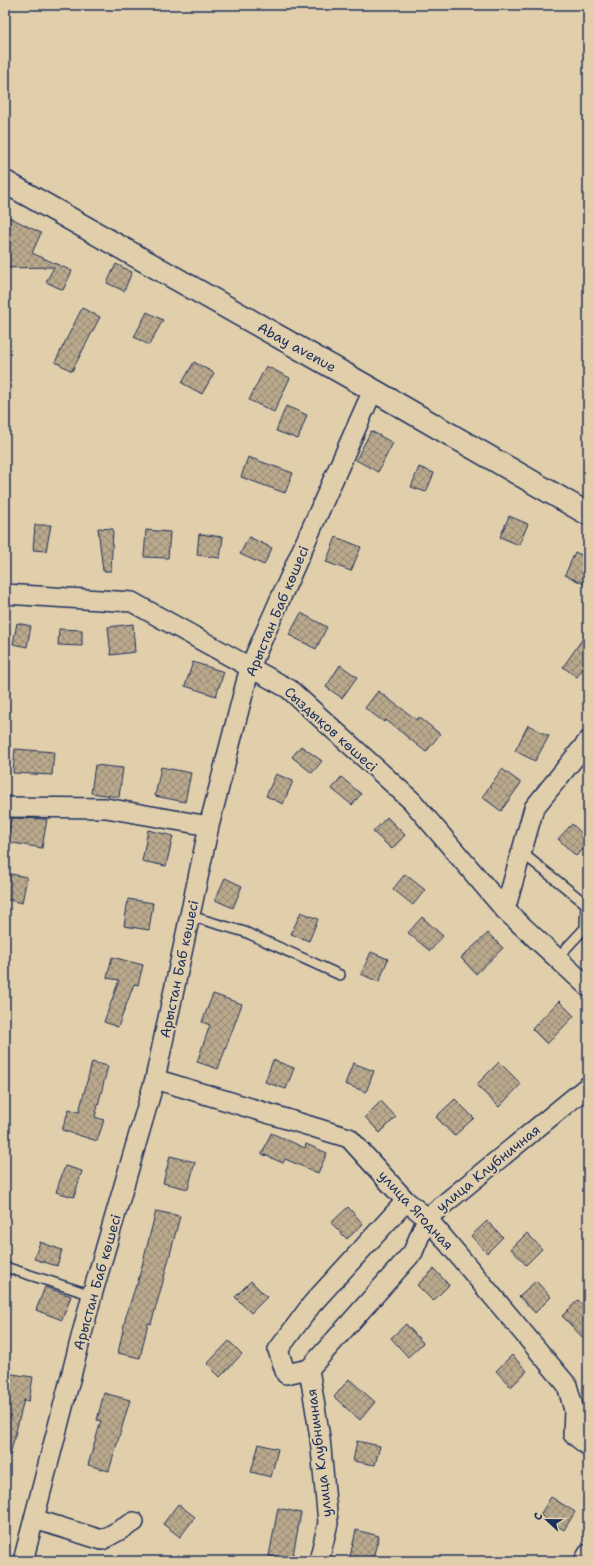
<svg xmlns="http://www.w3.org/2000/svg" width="593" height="1566" font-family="'Shantell Sans',sans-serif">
	<defs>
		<pattern id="building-cross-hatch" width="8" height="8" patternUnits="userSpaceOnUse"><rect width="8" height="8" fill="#baa98c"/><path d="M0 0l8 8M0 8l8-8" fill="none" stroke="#968a76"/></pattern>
	</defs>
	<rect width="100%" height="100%" fill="#e1cfac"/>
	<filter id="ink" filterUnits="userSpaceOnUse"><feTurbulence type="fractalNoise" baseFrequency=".025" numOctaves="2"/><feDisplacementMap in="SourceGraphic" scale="8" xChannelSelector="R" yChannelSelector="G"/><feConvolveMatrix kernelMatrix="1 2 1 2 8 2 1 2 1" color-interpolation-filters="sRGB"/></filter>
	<g filter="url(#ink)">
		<!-- building -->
		<path fill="url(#building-cross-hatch)" stroke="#1b2f5e" d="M5 215 41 233 32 253 72 271 63 290 46 282 54 267 5 268Z
			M116 264 132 272 124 291 107 283Z
			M82 308 100 317 72 371 55 362Z
			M147 312 163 320 149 345 134 337Z
			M194 362 214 373 202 394 182 383Z
			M266 366 290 378 274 412 249 400Z
			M286 406 307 415 298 439 276 431Z
			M371 431 393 443 378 472 356 460Z
			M248 457 293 473 285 493 241 477Z
			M419 467 434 473 426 492 411 487Z
			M509 516 528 524 519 545 500 537Z
			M35 525H51L46 551 33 550Z
			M98 528 113 529 111 571H103Z
			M146 530 170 532 168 558 144 557Z
			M199 534 223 537 220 558 197 555Z
			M249 537 272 548 264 565 240 554Z
			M336 537 361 547 351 571 326 562Z
			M575 552 588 558V575L584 584 565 575Z
			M301 613 327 627 316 649 289 635Z
			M17 623 31 626 27 647 13 644Z
			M133 624 135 652 111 655 108 627Z
			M59 629 82 630V646L58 645Z
			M588 631V661L577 677 563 667Z
			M193 662 224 672 216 696 185 686Z
			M340 665 357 677 342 698 326 687Z
			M378 691 417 720 419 717 440 734 426 752 386 720 384 722 365 708Z
			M528 725 549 736 535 761 515 751Z
			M301 746 322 761 312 773 292 757Z
			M15 749 54 752 52 775 13 773Z
			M95 765 123 768 119 797 91 793Z
			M161 767 191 773 185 802 155 796Z
			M502 769 521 783 501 811 482 797Z
			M276 774 293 781 283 804 266 796Z
			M341 777 361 794 352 805 332 789Z
			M387 817 405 835 392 849 373 832Z
			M11 818 47 819 42 848 7 842Z
			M572 824 588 839V844L576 856 558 839Z
			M148 830 173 836 166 866 142 861Z
			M5 873 27 877 22 903 5 899Z
			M405 874 425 890 413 905 393 889Z
			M225 878 242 886 233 908 215 900Z
			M128 899 153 903 149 930 124 926Z
			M301 912 318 919 309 941 291 934Z
			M422 917 443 936 430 951 408 933Z
			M488 933 503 948 476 974 461 958Z
			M371 952 388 959 379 982 361 974Z
			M112 957 143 965 138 985 134 984 118 1027 104 1022 119 980 107 978Z
			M213 994 242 1004 218 1069 197 1062 210 1025 202 1022Z
			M559 1001 574 1016 547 1044 532 1029Z
			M273 1060 294 1068 286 1089 265 1082Z
			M92 1062 108 1066 95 1117 104 1120 97 1141 62 1130 69 1109 79 1112Z
			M499 1062 521 1084 499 1107 476 1085Z
			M353 1063 374 1071 366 1092 345 1084Z
			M455 1099 474 1118 454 1136 436 1117Z
			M381 1101 396 1117 380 1133 365 1117Z
			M271 1133 305 1148 306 1144 327 1153 318 1173 285 1159 283 1163 262 1154Z
			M170 1156 195 1162 188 1189 163 1183Z
			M65 1166 82 1171 74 1197 56 1192Z
			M348 1207 363 1224 347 1239 331 1223Z
			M156 1211 180 1216 162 1285 151 1324 148 1323 140 1358 118 1353 126 1316 136 1285H137Z
			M487 1221 503 1237 487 1253 471 1236Z
			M527 1233 542 1249 526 1265 511 1249Z
			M40 1242 62 1250 57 1266 34 1259Z
			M434 1269 449 1285 433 1301 417 1285Z
			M251 1281 267 1297 251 1313 235 1297Z
			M536 1281 551 1297 535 1313 519 1296Z
			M45 1287 71 1296 62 1320 36 1310Z
			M578 1300 588 1311V1343L562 1316Z
			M406 1324 423 1343 408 1357 391 1338Z
			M229 1341 242 1354 220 1377 207 1364Z
			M512 1355 527 1371 511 1387 496 1371Z
			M5 1373 33 1377 29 1401 24 1400 10 1455H5Z
			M349 1379 375 1402 360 1420 334 1397Z
			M104 1393 130 1400 109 1471 88 1465 101 1421 97 1420Z
			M357 1441 380 1446 375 1465 353 1461Z
			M259 1444 278 1449 271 1477 251 1472Z
			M551 1497 575 1512 564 1530 540 1515Z
			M178 1504 195 1517 180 1537 163 1524Z
			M278 1508 301 1513 292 1560 269 1556Z
			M356 1530 379 1536 372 1561H349Z"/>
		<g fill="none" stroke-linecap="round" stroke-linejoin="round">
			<defs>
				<path id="service" d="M521 852 586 904 585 928 557 958
					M190 916 245 932 340 975
					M5 1267 92 1295"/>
				<path id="minor" d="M5 594 132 602 289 689 412 801 505 910 588 987
					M5 807 106 808 209 826
					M505 910 534 808 588 741
					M155 1079 349 1138 406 1201 427 1218 567 1385 574 1410 573 1434 588 1446
					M406 1201 312 1304 278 1350 286 1374 309 1369 413 1252 427 1218 588 1086
					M309 1369 320 1438 328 1523 319 1561
					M34 1519 102 1540 134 1522
					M23 1561 92 1295 155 1079 209 826 250 667 373 390
					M584 1561 588 1554"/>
				<path id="tertiary" d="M5 182 373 390 588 514"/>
			</defs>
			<!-- service casing -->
			<use href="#service" stroke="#1b2f5e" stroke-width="12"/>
			<!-- minor casing -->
			<use href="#minor" stroke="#1b2f5e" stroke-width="22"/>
			<!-- tertiary casing -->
			<use href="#tertiary" stroke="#1b2f5e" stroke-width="25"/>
			<!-- service -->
			<use href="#service" stroke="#e1cfac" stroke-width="9"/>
			<!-- minor -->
			<use href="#minor" stroke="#e1cfac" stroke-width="19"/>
			<!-- tertiary -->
			<use href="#tertiary" stroke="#e1cfac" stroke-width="22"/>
		</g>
	</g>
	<g text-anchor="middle" stroke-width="4" stroke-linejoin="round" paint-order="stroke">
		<!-- street labels -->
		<g font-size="14" fill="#1b2f5e" stroke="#e1cfac">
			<text transform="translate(297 347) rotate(29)" y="5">Abay avenue</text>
			<text transform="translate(277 611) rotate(-67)" y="5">Арыстан Баб көшесі</text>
			<text transform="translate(331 729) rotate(42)" y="5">Сыздықов көшесі</text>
			<text transform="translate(179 969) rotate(-78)" y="5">Арыстан Баб көшесі</text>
			<text transform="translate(488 1168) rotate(-39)" y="5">улица Клубничная</text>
			<text transform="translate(416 1210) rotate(47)" y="5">улица Ягодная</text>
			<text transform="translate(97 1282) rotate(-74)" y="5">Арыстан Баб көшесі</text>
			<text transform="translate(319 1453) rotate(-97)" y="5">улица Клубничная</text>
		</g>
	</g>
	<!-- margin -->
	<rect width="593" height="1566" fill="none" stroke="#e1cfac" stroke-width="20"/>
	<rect x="10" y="10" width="573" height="1546" fill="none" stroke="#1b2f5e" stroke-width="1.5" filter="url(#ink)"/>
	<!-- north arrow -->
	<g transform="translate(547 1520) rotate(292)" stroke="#e1cfac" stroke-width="3" paint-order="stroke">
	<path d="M0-3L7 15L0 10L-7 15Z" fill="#1b2f5e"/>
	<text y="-6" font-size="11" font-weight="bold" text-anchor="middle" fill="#1b2f5e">С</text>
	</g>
</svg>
